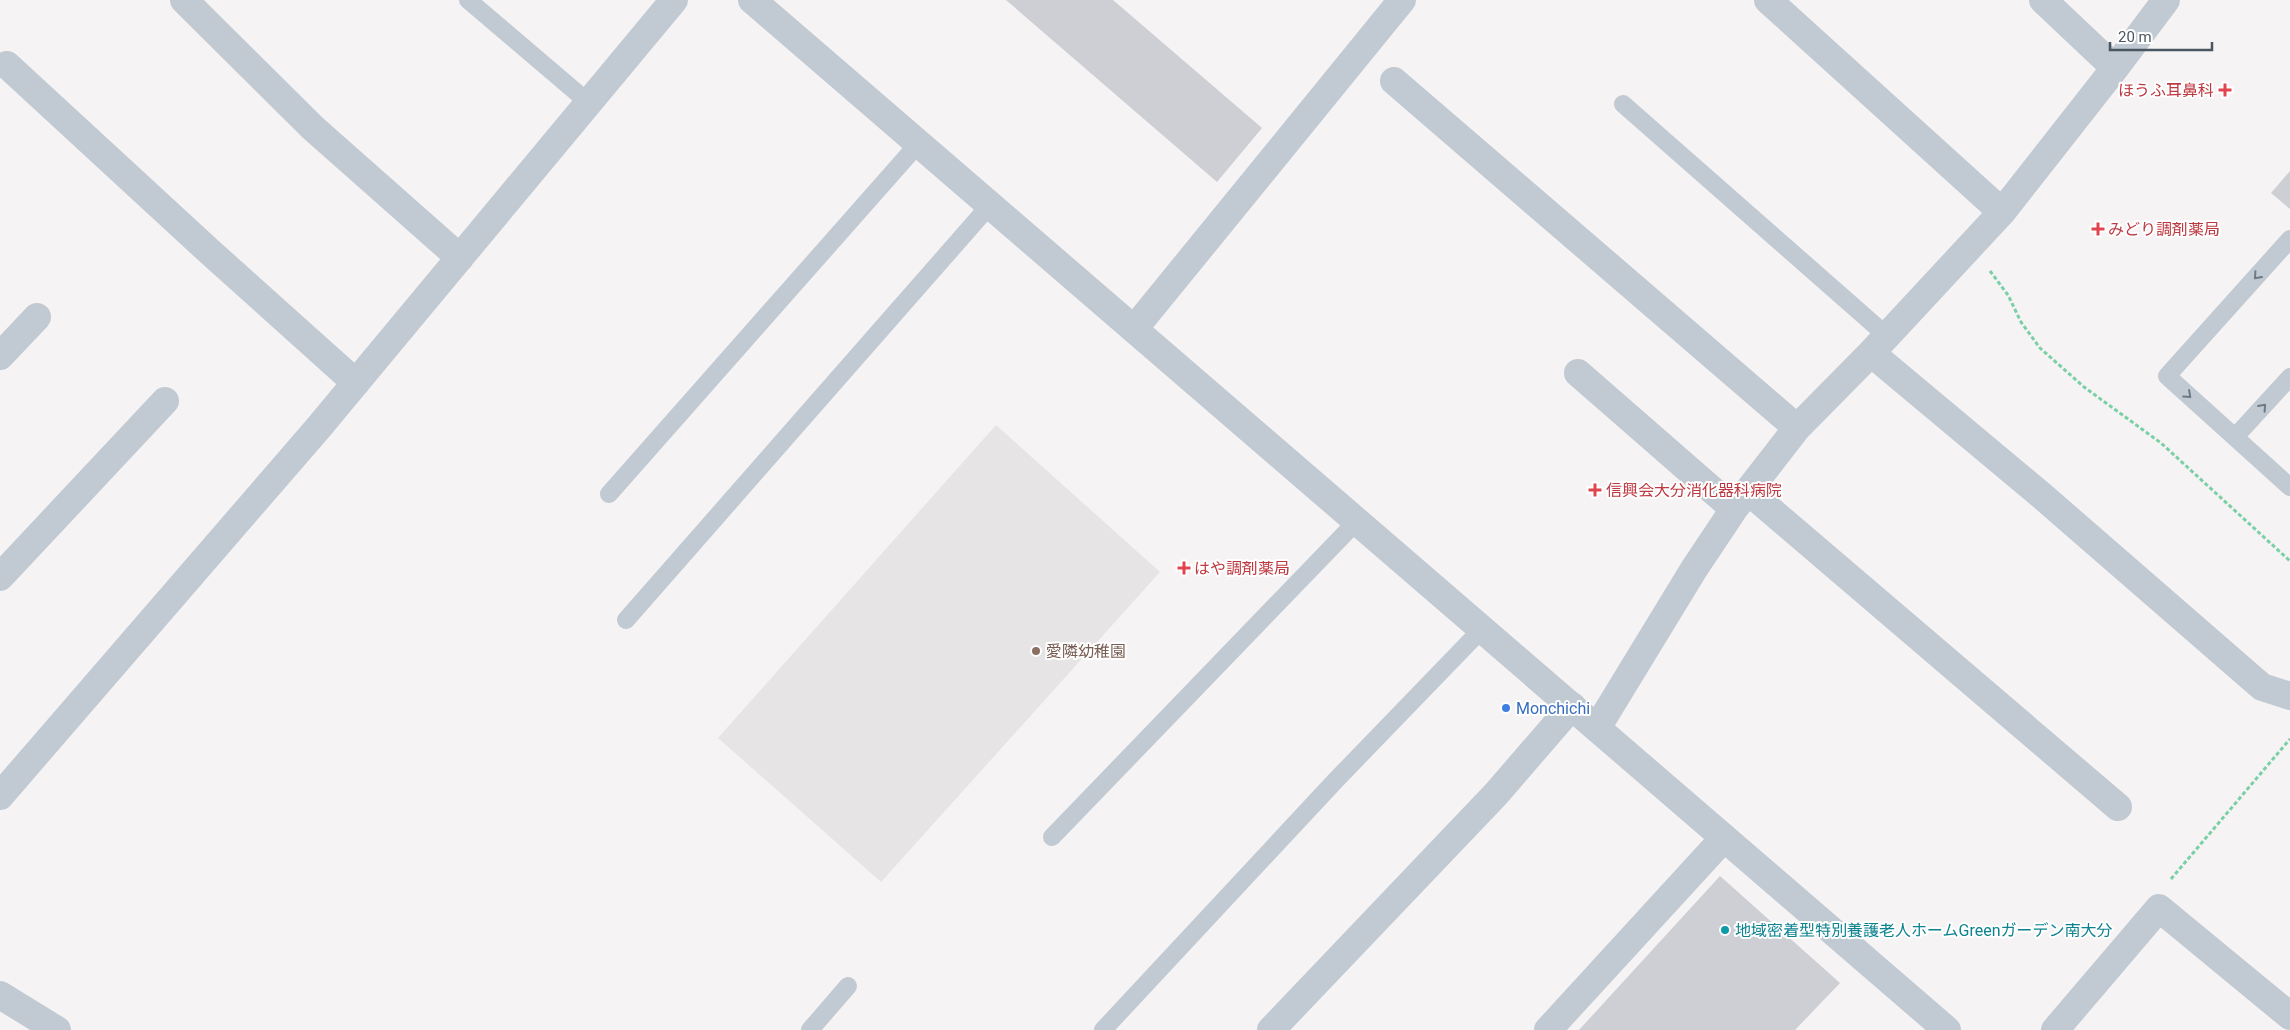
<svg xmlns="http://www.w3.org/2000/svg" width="2290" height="1030" font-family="Roboto,'Noto Sans JP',sans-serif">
	<rect width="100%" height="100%" fill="#f5f3f3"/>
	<!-- education -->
	<path fill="#e6e4e5" d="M996 425 1160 572 881 882 718 738Z"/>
	<!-- building -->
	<path fill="#cdcfd5" d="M1006 0H1113L1262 128 1217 182Z
		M2290 171V209L2271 193Z
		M1720 876 1840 983 1795 1030H1579Z"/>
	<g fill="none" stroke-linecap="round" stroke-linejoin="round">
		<!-- path -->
		<path stroke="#7ad0a6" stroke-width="3" stroke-dasharray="4 2.5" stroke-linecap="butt" d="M1990 271 2008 295 2021 322 2040 348 2084 387 2161 443 2290 561
			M2171 879 2290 739"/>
		<!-- service -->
		<path stroke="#c1cad2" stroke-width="18" d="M468 0 589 103
			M1623 104 1887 336
			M2290 239 2167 376 2290 487
			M2235 437 2290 377
			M609 494 918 144
			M626 620 990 205
			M1052 837 1357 521
			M810 1030 848 986
			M1103 1030 1336 780 1482 629"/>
		<!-- minor -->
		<path stroke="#c1cad2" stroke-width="28" d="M184 0 313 128 460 258
			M1768 0 2002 212
			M2043 0 2115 68
			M7 65 210 252 356 383
			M1394 81 1797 428
			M1134 329 1402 0
			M1871 353 2041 495 2262 687 2290 696
			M0 356 37 317
			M1578 373 1734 509
			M1748 491 2118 807
			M0 577 165 401
			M1597 728 1694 569 1734 509 1797 428 1871 353 2002 212 2115 68 2166 0
			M0 796 319 427 674 0
			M0 995 57 1030
			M1271 1030 1496 794 1572 706
			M1548 1030 1724 838
			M2055 1030 2159 908 2290 1016"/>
		<!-- tertiary -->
		<path stroke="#c1cad2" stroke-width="28" d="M752 0 1947 1030"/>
	</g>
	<!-- one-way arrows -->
	<defs><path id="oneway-chevron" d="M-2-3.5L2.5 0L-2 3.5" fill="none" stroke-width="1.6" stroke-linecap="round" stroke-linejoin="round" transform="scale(1.25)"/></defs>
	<g stroke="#6e7983">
		<use href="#oneway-chevron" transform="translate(2257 276) rotate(132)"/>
		<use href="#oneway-chevron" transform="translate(2188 395) rotate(42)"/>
		<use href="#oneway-chevron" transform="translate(2263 407) rotate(-48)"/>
	</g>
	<!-- markers -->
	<g fill="#e0444e" stroke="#fff" stroke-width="2">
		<path d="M2222.5 82.5h5v5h5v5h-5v5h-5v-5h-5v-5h5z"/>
		<path d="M2095.5 221.5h5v5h5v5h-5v5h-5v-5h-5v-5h5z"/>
		<path d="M1592.5 482.5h5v5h5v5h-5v5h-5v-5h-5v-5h5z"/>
		<path d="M1181.5 560.5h5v5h5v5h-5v5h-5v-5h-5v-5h5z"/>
	</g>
	<circle fill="#8d6e63" stroke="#fff" stroke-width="2" cx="1036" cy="651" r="5"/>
	<circle fill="#3f7fe0" stroke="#fff" stroke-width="2" cx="1506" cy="708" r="5"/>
	<circle fill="#0f9aa8" stroke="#fff" stroke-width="2" cx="1725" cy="930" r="5"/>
	<g text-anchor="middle" stroke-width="4" stroke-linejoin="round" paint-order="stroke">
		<!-- health labels -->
		<g font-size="16" fill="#be3a42" stroke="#fff" text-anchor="start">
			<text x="2214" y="96" text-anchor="end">ほうふ耳鼻科</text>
			<text x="2108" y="235">みどり調剤薬局</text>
			<text x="1606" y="496">信興会大分消化器科病院</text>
			<text x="1194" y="574">はや調剤薬局</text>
		</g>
		<!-- education labels -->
		<g font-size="16" fill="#785e54" stroke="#fff" text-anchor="start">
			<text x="1046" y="657">愛隣幼稚園</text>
		</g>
		<!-- shop labels -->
		<g font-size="16" fill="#366cbe" stroke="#fff" text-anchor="start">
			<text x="1516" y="714">Monchichi</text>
		</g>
		<!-- culture labels -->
		<g font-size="16" fill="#0d838f" stroke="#fff" text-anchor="start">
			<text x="1735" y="936">地域密着型特別養護老人ホームGreenガーデン南大分</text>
		</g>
	</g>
	<!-- scale -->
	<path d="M2110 42v8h102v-8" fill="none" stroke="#4a5661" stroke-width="2.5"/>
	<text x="2118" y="42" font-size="15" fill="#4a5661" stroke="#ffffff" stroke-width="4" paint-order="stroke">20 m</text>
</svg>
